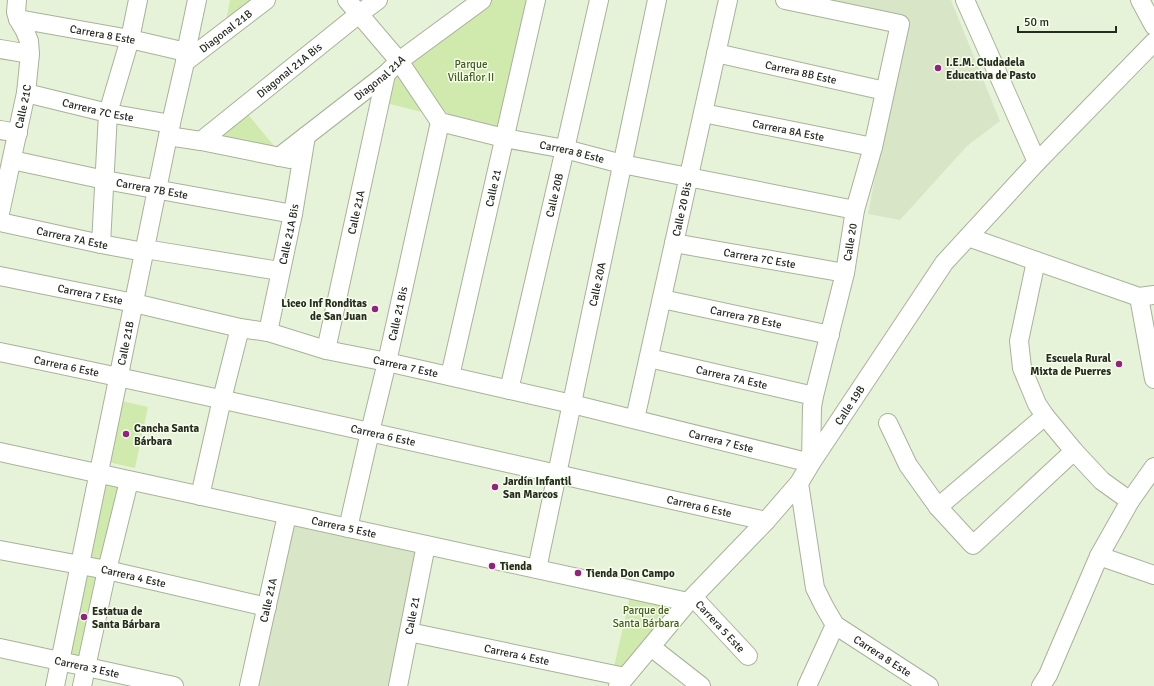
<svg xmlns="http://www.w3.org/2000/svg" width="1154" height="686" font-family="Signika,sans-serif">
	<rect width="100%" height="100%" fill="#e7f3d9"/>
	<!-- built -->
	<path fill="#d8e6c7" d="M825 0H951L1000 121 967 146 900 220 868 214 886 118 907 19Z
		M293 522 421 548 392 686H258Z"/>
	<!-- green -->
	<path fill="#d0e9ad" d="M230 0H254L226 21Z
		M488 0H535L502 128 450 116 439 105 407 63Z
		M397 74 422 112 382 102 388 79Z
		M246 112 280 153 209 140Z
		M117 400 148 407 135 468 103 461Z
		M105 484 123 487 105 567 88 563Z
		M84 573 104 577 85 660 61 654Z
		M631 592 673 601 675 613 625 673 613 671Z"/>
	<g fill="none" stroke-linecap="round" stroke-linejoin="round">
		<defs>
			<g id="minor">
				<path id="s1" d="M347 0 399 61 440 122 504 138 565 149 622 164 855 210"/>
				<path d="M965 0 1037 162"/>
				<path d="M1140 0 1154 26"/>
				<path id="s2" d="M18 19 130 39 186 52"/>
				<path d="M0 49 30 54"/>
				<path id="s3" d="M716 53 885 91"/>
				<path id="s4" d="M185 62 266 0"/>
				<path id="s5" d="M26 93 108 113 171 124"/>
				<path id="s6" d="M703 113 873 147"/>
				<path d="M0 130 18 133"/>
				<path d="M168 136 201 141 290 159"/>
				<path id="s7" d="M201 141 359 14 378 0"/>
				<path id="s8" d="M279 157 386 74 399 61 482 0"/>
				<path id="s9" d="M12 160 105 180 293 214"/>
				<path id="s10" d="M0 213 26 93 30 54 29 41 25 31 18 19 16 12 17 0"/>
				<path id="s11" d="M0 222 101 244 144 252"/>
				<path d="M968 237 1139 297 1154 295"/>
				<path id="s12" d="M674 243 845 273"/>
				<path d="M101 244 108 113 130 39 138 0"/>
				<path d="M145 249 280 271"/>
				<path d="M1036 261 1019 341 1022 368 1037 404 1045 416 1074 451 1102 481 1130 501"/>
				<path id="s13" d="M0 276 134 303 240 328 268 332 326 350 387 362 572 404 811 463 812 407 814 396 845 273 855 210 873 147 900 24 785 0"/>
				<path d="M1139 297 1154 379"/>
				<path id="s14" d="M662 299 830 335"/>
				<path id="s15" d="M268 332 293 214 306 136"/>
				<path id="s16" d="M326 350 386 74"/>
				<path id="s17" d="M0 352C256 405 511 464 766 521"/>
				<path id="s18" d="M649 358 814 396"/>
				<path id="s19" d="M450 376 536 0"/>
				<path id="s20" d="M509 390 565 149 599 0"/>
				<path id="s21" d="M635 419 728 0"/>
				<path d="M888 423 908 465 938 507 973 545 1074 451"/>
				<path id="s22" d="M0 452 688 602"/>
				<path id="s23" d="M799 483 815 588 824 606 835 625 929 686"/>
				<path d="M200 496 222 399 240 328"/>
				<path d="M938 507 1045 416"/>
				<path id="s24" d="M348 528 370 432 387 362 440 122"/>
				<path id="s25" d="M0 550 107 570 267 607"/>
				<path d="M1099 556 1154 575"/>
				<path id="s26" d="M537 569 657 0"/>
				<path id="s27" d="M693 597 748 656"/>
				<path id="s28" d="M409 632 625 677"/>
				<path d="M651 647 701 686"/>
				<path id="s29" d="M0 648 174 686"/>
				<path id="s30" d="M55 686 168 136 185 62 186 52 197 0"/>
				<path d="M82 686 107 570 129 481"/>
				<path id="s31" d="M249 686 287 515"/>
				<path id="s32" d="M398 686 426 545"/>
				<path id="s33" d="M618 686 688 602 766 521 799 483 811 463 944 263 1037 162 1154 42"/>
				<path d="M807 686 835 625"/>
				<path d="M1041 686 1048 675 1099 556 1130 501 1154 467"/>
			</g>
		</defs>
		<!-- minor casing -->
		<use href="#minor" stroke="#a7b29a" stroke-width="20"/>
		<!-- minor -->
		<use href="#minor" stroke="#fff" stroke-width="18"/>
	</g>
	<!-- markers -->
	<g fill="#94217f" stroke="#f6ffeb" stroke-width="1.5">
		<circle cx="938" cy="68" r="4"/>
		<circle cx="375" cy="309" r="4"/>
		<circle cx="1119" cy="364" r="4"/>
		<circle cx="126" cy="434" r="4"/>
		<circle cx="495" cy="487" r="4"/>
		<circle cx="492" cy="566" r="4"/>
		<circle cx="578" cy="573" r="4"/>
		<circle cx="84" cy="617" r="4"/>
	</g>
	<g text-anchor="middle" stroke-width="3" stroke-linejoin="round" paint-order="stroke">
		<!-- street labels -->
		<g font-size="11" fill="#262a20" stroke="#f6ffeb">
			<text dy="4" stroke="none"><textPath href="#s4" startOffset="51">Diagonal 21B</textPath></text>
			<text dy="4" stroke="none"><textPath href="#s2" startOffset="86">Carrera 8 Este</textPath></text>
			<text dy="4" stroke="none"><textPath href="#s7" startOffset="113">Diagonal 21A Bis</textPath></text>
			<text dy="4" stroke="none"><textPath href="#s3" startOffset="87">Carrera 8B Este</textPath></text>
			<text dy="4" stroke="none"><textPath href="#s8" startOffset="128">Diagonal 21A</textPath></text>
			<text dy="4" stroke="none"><textPath href="#s10" startOffset="109">Calle 21C</textPath></text>
			<text dy="4" stroke="none"><textPath href="#s5" startOffset="74">Carrera 7C Este</textPath></text>
			<text dy="4" stroke="none"><textPath href="#s6" startOffset="87">Carrera 8A Este</textPath></text>
			<text dy="4" stroke="none"><textPath href="#s1" startOffset="289">Carrera 8 Este</textPath></text>
			<text dy="4" stroke="none"><textPath href="#s9" startOffset="143">Carrera 7B Este</textPath></text>
			<text dy="4" stroke="none"><textPath href="#s19" startOffset="193">Calle 21</textPath></text>
			<text dy="4" stroke="none"><textPath href="#s20" startOffset="200">Calle 20B</textPath></text>
			<text dy="4" stroke="none"><textPath href="#s21" startOffset="215">Calle 20 Bis</textPath></text>
			<text dy="4" stroke="none"><textPath href="#s16" startOffset="141">Calle 21A</textPath></text>
			<text dy="4" stroke="none"><textPath href="#s15" startOffset="100">Calle 21A Bis</textPath></text>
			<text dy="4" stroke="none"><textPath href="#s11" startOffset="74">Carrera 7A Este</textPath></text>
			<text dy="4" stroke="none"><textPath href="#s13" startOffset="1058">Calle 20</textPath></text>
			<text dy="4" stroke="none"><textPath href="#s12" startOffset="87">Carrera 7C Este</textPath></text>
			<text dy="4" stroke="none"><textPath href="#s26" startOffset="291">Calle 20A</textPath></text>
			<text dy="4" stroke="none"><textPath href="#s13" startOffset="92">Carrera 7 Este</textPath></text>
			<text dy="4" stroke="none"><textPath href="#s24" startOffset="220">Calle 21 Bis</textPath></text>
			<text dy="4" stroke="none"><textPath href="#s14" startOffset="86">Carrera 7B Este</textPath></text>
			<text dy="4" stroke="none"><textPath href="#s30" startOffset="350">Calle 21B</textPath></text>
			<text dy="4" stroke="none"><textPath href="#s17" startOffset="68">Carrera 6 Este</textPath></text>
			<text dy="4" stroke="none"><textPath href="#s13" startOffset="416">Carrera 7 Este</textPath></text>
			<text dy="4" stroke="none"><textPath href="#s18" startOffset="85">Carrera 7A Este</textPath></text>
			<text dy="4" stroke="none"><textPath href="#s33" startOffset="365">Calle 19B</textPath></text>
			<text dy="4" stroke="none"><textPath href="#s17" startOffset="392">Carrera 6 Este</textPath></text>
			<text dy="4" stroke="none"><textPath href="#s13" startOffset="740">Carrera 7 Este</textPath></text>
			<text dy="4" stroke="none"><textPath href="#s17" startOffset="716">Carrera 6 Este</textPath></text>
			<text dy="4" stroke="none"><textPath href="#s22" startOffset="352">Carrera 5 Este</textPath></text>
			<text dy="4" stroke="none"><textPath href="#s25" startOffset="136">Carrera 4 Este</textPath></text>
			<text dy="4" stroke="none"><textPath href="#s31" startOffset="88">Calle 21A</textPath></text>
			<text dy="4" stroke="none"><textPath href="#s32" startOffset="72">Calle 21</textPath></text>
			<text dy="4" stroke="none"><textPath href="#s27" startOffset="40">Carrera 5 Este</textPath></text>
			<text dy="4" stroke="none"><textPath href="#s28" startOffset="110">Carrera 4 Este</textPath></text>
			<text dy="4" stroke="none"><textPath href="#s23" startOffset="205">Carrera 8 Este</textPath></text>
			<text dy="4" stroke="none"><textPath href="#s29" startOffset="89">Carrera 3 Este</textPath></text>
		</g>
		<!-- poi labels -->
		<g font-size="11" font-weight="bold" fill="#262a20" stroke="#f6ffeb" text-anchor="start">
			<text x="946" y="66">I.E.M. Ciudadela<tspan x="946" dy="13">Educativa de Pasto</tspan></text>
			<text x="367" y="307" text-anchor="end">Liceo Inf Ronditas<tspan x="367" dy="13">de San Juan</tspan></text>
			<text x="1111" y="362" text-anchor="end">Escuela Rural<tspan x="1111" dy="13">Mixta de Puerres</tspan></text>
			<text x="134" y="432">Cancha Santa<tspan x="134" dy="13">Bárbara</tspan></text>
			<text x="503" y="485">Jardín Infantil<tspan x="503" dy="13">San Marcos</tspan></text>
			<text x="500" y="570">Tienda</text>
			<text x="586" y="577">Tienda Don Campo</text>
			<text x="92" y="615">Estatua de<tspan x="92" dy="13">Santa Bárbara</tspan></text>
		</g>
		<!-- park labels -->
		<g font-size="11" fill="#455b1f" stroke="#f6ffeb">
			<text x="471" y="68">Parque<tspan x="471" dy="13">Villaflor II</tspan></text>
			<text x="646" y="614">Parque de<tspan x="646" dy="13">Santa Bárbara</tspan></text>
		</g>
	</g>
	<!-- scale -->
	<path d="M1018 26v6h98v-6" fill="none" stroke="#262a20" stroke-width="2"/>
	<text x="1024" y="26" font-size="12" fill="#262a20" stroke="#f6ffeb" stroke-width="3" paint-order="stroke">50 m</text>
</svg>
